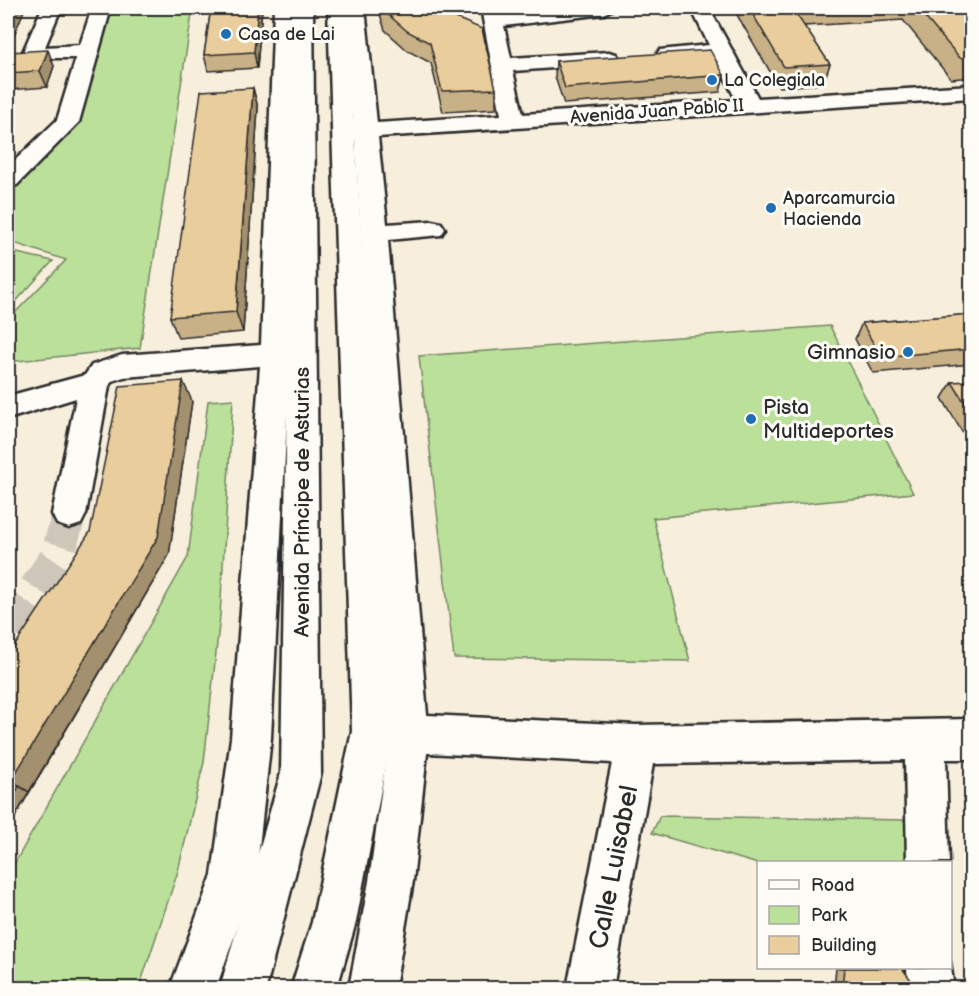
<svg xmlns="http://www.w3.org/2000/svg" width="979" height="996" font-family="'Balsamiq Sans',sans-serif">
	<rect width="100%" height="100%" fill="#f7eedc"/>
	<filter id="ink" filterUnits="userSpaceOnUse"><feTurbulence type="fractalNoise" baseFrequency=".0167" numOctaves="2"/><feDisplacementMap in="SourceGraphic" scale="12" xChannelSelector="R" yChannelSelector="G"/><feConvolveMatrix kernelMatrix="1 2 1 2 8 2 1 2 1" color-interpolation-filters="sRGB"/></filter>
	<g filter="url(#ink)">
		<!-- green -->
		<path fill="#bbe09a" stroke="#738662" stroke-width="1.5" d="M101 8H193L140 348 8 362V320L66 260 8 241V180L68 122Z
			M8 251 53 261 8 310Z
			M830 326 913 493 653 518 690 661 454 658 419 356Z
			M233 399 220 616 204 762 178 871 139 988H8V875L188 557 208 401Z
			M660 816 907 820 906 862 758 864 652 833Z"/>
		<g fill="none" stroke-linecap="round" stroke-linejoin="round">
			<!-- minor-tunnel -->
			<path stroke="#cec7b9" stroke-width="34" stroke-dasharray="34 16" stroke-linecap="butt" d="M8 630 57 557 69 514"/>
			<defs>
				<path id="minor" d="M42 8H61L45 47 80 45 92 8H111L79 122 17 185 8 187V167L57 120 76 58H25L22 54Z
					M274 8H294L290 354 271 738 256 875 216 988H170L212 875 231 738 260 366 124 377 112 381 109 386 86 514 81 524 69 528 57 524 52 514 76 398 8 419V396L85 375 92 365 122 355 261 345Z
					M345 8H365L377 123 501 115 481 8H499L501 14 558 8H614L604 14 504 26 511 58 609 52 616 54 619 58 616 62 609 64 513 71 523 114 736 100 715 57 667 60 660 58 657 54 660 50 709 45 691 8H709L758 98 972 85V98L378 137 387 224 432 221 441 223 445 229 441 235 388 240 427 715 636 725 972 719V759H946L949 862H907L905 760 653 764 613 988H567L612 763 427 753 413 881 395 988H349L369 881 387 751 374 746 368 732 374 718 388 713 355 138 340 137 337 132 340 127 354 125Z
					M950 962 954 988H908L907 968H950Z"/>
				<path id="major" d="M293 8H313L321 773 266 988H220L281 773Z
					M328 8H347L392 731 356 922 337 988H291L312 922 352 731Z"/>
			</defs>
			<!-- minor casing -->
			<use href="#minor" stroke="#2b2b2b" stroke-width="5"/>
			<!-- major casing -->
			<use href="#major" stroke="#2b2b2b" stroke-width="5"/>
			<!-- minor -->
			<use href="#minor" fill="#fdfcf7" fill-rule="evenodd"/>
			<!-- major -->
			<use href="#major" fill="#fdfcf7" fill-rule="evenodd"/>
		</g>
		<!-- wall -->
		<path fill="#c8b087" stroke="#2b2b2b" stroke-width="1.5" d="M211 8H262L257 68 208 71 204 55Z
			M378 8H439L496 89V109L443 112 431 63 408 51 385 30Z
			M739 8H971L972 77 951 79 903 20 804 26 830 64 823 84 779 87 737 15Z
			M8 52 54 66 47 87 8 90Z
			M556 61 724 75 720 92 564 104 555 77Z
			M253 88 258 108 243 332 178 338 170 317Z
			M972 314V364L873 373 855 339 862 323Z
			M972 381V431L962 432 942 398 952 382Z
			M192 401 169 555 8 829V656Z
			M836 968H902L914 988H834Z"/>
		<!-- shaded-wall -->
		<path fill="#a3906e" stroke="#2b2b2b" stroke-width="1.5" d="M11 8H25L8 50V17Z
			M258 8H262L257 68 254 52Z
			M48 50 54 66 47 87 40 71Z
			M253 88 258 108 243 332 236 312Z
			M183 381 192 401 169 555 29 792 11 781Z
			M19 786 29 792 8 829V806Z"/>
		<!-- building -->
		<path fill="#e9cd9d" stroke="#2b2b2b" stroke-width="1.5" d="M8 8H11L8 17Z
			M211 8H258L254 52 204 55Z
			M382 8H439L451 16 482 29 496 89 442 91 430 43 407 31 383 10Z
			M749 8H792L830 64 784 67Z
			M917 8H971L972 57 960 58Z
			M48 50 40 71 8 73V52Z
			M710 50 724 75 565 88 556 61Z
			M253 88 236 312 170 317 201 91Z
			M972 314V349L881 357 862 323Z
			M183 381 158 537 11 781 8 779V656L90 532 120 386Z
			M972 381V415L952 382Z
			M8 782 19 786 8 806Z
			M844 968H902L914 984V988H842Z"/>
	</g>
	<!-- markers -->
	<g fill="#1f6fb2" stroke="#fdfcf7" stroke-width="2">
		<circle cx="226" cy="34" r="6"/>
		<circle cx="712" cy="80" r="6"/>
		<circle cx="771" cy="208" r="6"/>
		<circle cx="908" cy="352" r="6"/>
		<circle cx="751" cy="419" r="6"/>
	</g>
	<g text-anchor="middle" stroke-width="6" stroke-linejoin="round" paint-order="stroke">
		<!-- far-poi labels -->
		<g font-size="18" fill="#2b2b2b" stroke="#fdfcf7" text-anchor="start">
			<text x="238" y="40">Casa de Lai</text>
			<text x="724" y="86">La Colegiala</text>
			<text x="783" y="204">Aparcamurcia<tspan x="783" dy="21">Hacienda</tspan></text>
		</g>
		<!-- far-street labels -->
		<g font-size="18" fill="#2b2b2b" stroke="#fdfcf7">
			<text transform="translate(657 111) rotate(-4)" y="6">Avenida Juan Pablo II</text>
		</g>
		<!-- poi labels -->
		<g font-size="21" fill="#2b2b2b" stroke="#fdfcf7" text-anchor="end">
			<text x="896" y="359">Gimnasio</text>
			<text x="763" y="414" text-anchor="start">Pista<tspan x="763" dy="24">Multideportes</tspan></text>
		</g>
		<!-- street labels -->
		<g font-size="21" fill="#2b2b2b" stroke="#fdfcf7">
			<text transform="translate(302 502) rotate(-90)" y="7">Avenida Príncipe de Asturias</text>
		</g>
		<!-- near-street labels -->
		<g font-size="26" fill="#2b2b2b" stroke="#fdfcf7">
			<text transform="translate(613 867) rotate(-79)" y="9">Calle Luisabel</text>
		</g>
	</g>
	<!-- margin -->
	<rect width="979" height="996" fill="none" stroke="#fdfcf7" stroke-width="30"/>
	<rect x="15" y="15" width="949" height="966" fill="none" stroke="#2b2b2b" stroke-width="2" filter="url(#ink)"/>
	<!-- legend -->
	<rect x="757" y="861" width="195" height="108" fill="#fdfcf7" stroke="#a9a8a5" stroke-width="1.5"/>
	<rect x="769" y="880" width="30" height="9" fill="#fdfcf7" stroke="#a9a8a5" stroke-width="1.5"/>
	<text x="811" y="891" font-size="18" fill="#2b2b2b">Road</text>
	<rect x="769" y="906" width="30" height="18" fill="#bbe09a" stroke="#a9a8a5" stroke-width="1.5"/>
	<text x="811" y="921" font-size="18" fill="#2b2b2b">Park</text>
	<rect x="769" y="936" width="30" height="18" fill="#e9cd9d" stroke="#a9a8a5" stroke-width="1.5"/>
	<text x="811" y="951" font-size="18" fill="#2b2b2b">Building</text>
</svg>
